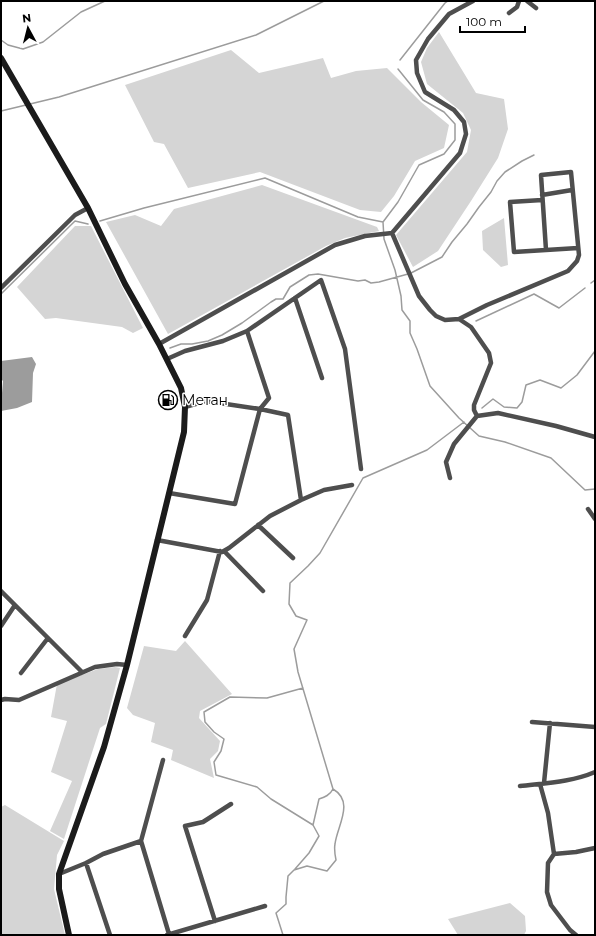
<svg xmlns="http://www.w3.org/2000/svg" width="596" height="936" font-family="Montserrat,sans-serif">
	<rect width="100%" height="100%" fill="#fff"/>
	<!-- green -->
	<path fill="#d5d5d5" d="M439 32 476 93 504 99 508 129 498 158 471 201 438 251 413 267 396 235 467 152 471 130 463 113 427 84 421 62 427 48Z
		M231 50 259 73 323 58 331 78 356 71 387 68 421 102 449 125 444 148 415 161 394 196 381 212 360 210 260 172 188 188 164 144 154 142 125 85Z
		M262 185 377 227 379 231 345 238 326 246 168 334 106 222 135 215 161 226 174 209Z
		M504 218 508 265 501 267 483 250 482 231Z
		M75 226H91L143 328 133 333 122 327 56 318 45 319 17 287Z
		M185 641 232 694 200 711 199 718 220 741 218 751 210 759 214 778 171 760 173 750 151 742 155 723 133 715 127 708 144 646 176 651Z
		M115 667 120 668 106 724 100 728 64 839 50 831 72 781 51 772 67 721 51 717 57 684 98 669Z
		M5 805 64 841 57 855 54 889 65 935H1V807Z
		M510 903 525 916 526 931 524 935H458L448 919Z"/>
	<!-- water -->
	<path fill="#9c9c9c" d="M32 357 36 364 33 373 32 402 17 408 1 411V394L2 393 3 381 1 379V361Z"/>
	<g fill="none" stroke-linecap="round" stroke-linejoin="round">
		<!-- stream -->
		<path stroke="#9c9c9c" stroke-width="1.5" d="M1 40 8 45 23 49 43 42 81 12 105 1
			M400 60 445 3 448 1
			M30 104 59 97 256 35 324 1
			M1 111 26 105
			M100 221 144 208 265 178 358 217 383 222 398 202 419 165 444 154 455 140V124L444 112 423 100 398 69
			M383 222 384 239 395 270 401 296 402 310 410 321V333L417 349 430 386 459 418 479 436 505 442 551 458 585 490 595 489
			M411 273 442 257 452 242 467 224 479 207 491 192 497 181 505 172 522 161 534 155
			M591 283 595 280
			M1 294 75 221 88 224
			M476 321 534 294 559 308 585 288
			M170 348 181 344H192L208 341 222 335 242 323 271 302 276 299H283L290 287 309 275 318 274 358 281 365 280 371 283 379 282 408 274
			M482 408 493 399 504 407 517 408 522 402 526 385 540 380 561 388 577 375 595 351
			M313 825 319 799C325 797 330 795 333 789
			M295 869 309 853 319 836 313 825 271 799 257 787 216 775 214 762 221 751 224 739 214 732 205 722 204 712 230 697 267 698 303 688
			M283 935 276 913 286 904V897L288 876 294 870 307 866 327 871 336 860C335 855 334 849 335 844 337 826 355 802 333 789L298 672 294 649 307 620 296 616 289 604 290 583 308 566 320 553 363 478 427 450 464 422"/>
		<!-- minor -->
		<path stroke="#4e4e4e" stroke-width="4.5" d="M527 1 536 8
			M509 13 517 7 519 1
			M542 195 572 190
			M542 200 510 202 514 252 578 248
			M392 233 419 296 430 310 436 316 445 320 459 319 487 305 568 271 577 261 579 255 571 172 541 175 546 250
			M1 288 75 215 88 208
			M295 298 322 378
			M459 319 471 327 489 353 491 363 474 405V410L477 416
			M159 344 335 245 365 236 392 233 460 153 466 134 464 122 454 110 425 92 417 73 416 60 428 39 449 14 473 1
			M167 359 185 351 223 341 247 331 321 280 345 349 361 469
			M185 407 206 401 260 409 288 415 301 500
			M450 478 446 462 454 444 477 416 498 413 556 426 595 437
			M169 493 235 504 260 409 269 398 247 331
			M588 509 595 519
			M258 525 293 558
			M157 540 222 552 229 548 270 516 301 500 324 490 352 485
			M224 551 263 591
			M1 591 82 672
			M1 626 15 605
			M185 636 207 600 220 551
			M21 673 48 638
			M1 700 5 699 19 700 95 667 117 664 127 665
			M532 722 595 727
			M163 760 141 841 169 934
			M544 783 550 723
			M540 784 548 813 554 854 548 863 547 892 551 905 570 930 576 935
			M520 786C545 783 572 782 595 772
			M554 854 576 852 595 848
			M86 863 110 935
			M59 874 86 863 103 854 141 841
			M215 921 185 826 203 822 231 804
			M167 935 265 906"/>
		<!-- secondary -->
		<path stroke="#1b1b1b" stroke-width="6" d="M1 58 88 208 125 284 159 344 181 388 185 407 184 432 127 665 104 747 59 874V889L69 935"/>
	</g>
	<!-- icons -->
	<defs>
		<symbol id="fuel-ring" viewBox="-11 -11 22 22"><circle r="9.5" fill="#fff" stroke="#000" stroke-width="1.5"/><path d="M-5.5-6h7V0h2V4h1.3V-2.5L3-4.5l.8-.8L6-3V5H2.5V1h-1V6h-7ZM-4.2-4.7v3.2H.2V-4.7Z" fill="#000"/></symbol>
	</defs>
	<g fill-rule="evenodd">
		<use href="#fuel-ring" x="157" y="389" width="22" height="22"/>
	</g>
	<g text-anchor="middle" stroke-width="3" stroke-linejoin="round" paint-order="stroke">
		<!-- poi labels -->
		<g font-size="14" fill="#000" stroke="#fff" text-anchor="start">
			<text x="182" y="405">Метан</text>
		</g>
	</g>
	<!-- border -->
	<rect width="596" height="936" fill="none" stroke="#000000" stroke-width="4"/>
	<!-- north arrow -->
	<g transform="translate(28 28) rotate(353)" stroke="#ffffff" stroke-width="3" paint-order="stroke">
	<path d="M0-3L7 15L0 10L-7 15Z" fill="#000000"/>
	<text y="-6" font-size="11" font-weight="bold" text-anchor="middle" fill="#000000">N</text>
	</g>
	<!-- scale -->
	<path d="M460 26v6h65v-6" fill="none" stroke="#000000" stroke-width="2"/>
	<text x="466" y="26" font-size="12" fill="#000000" stroke="#ffffff" stroke-width="3" paint-order="stroke">100 m</text>
</svg>
